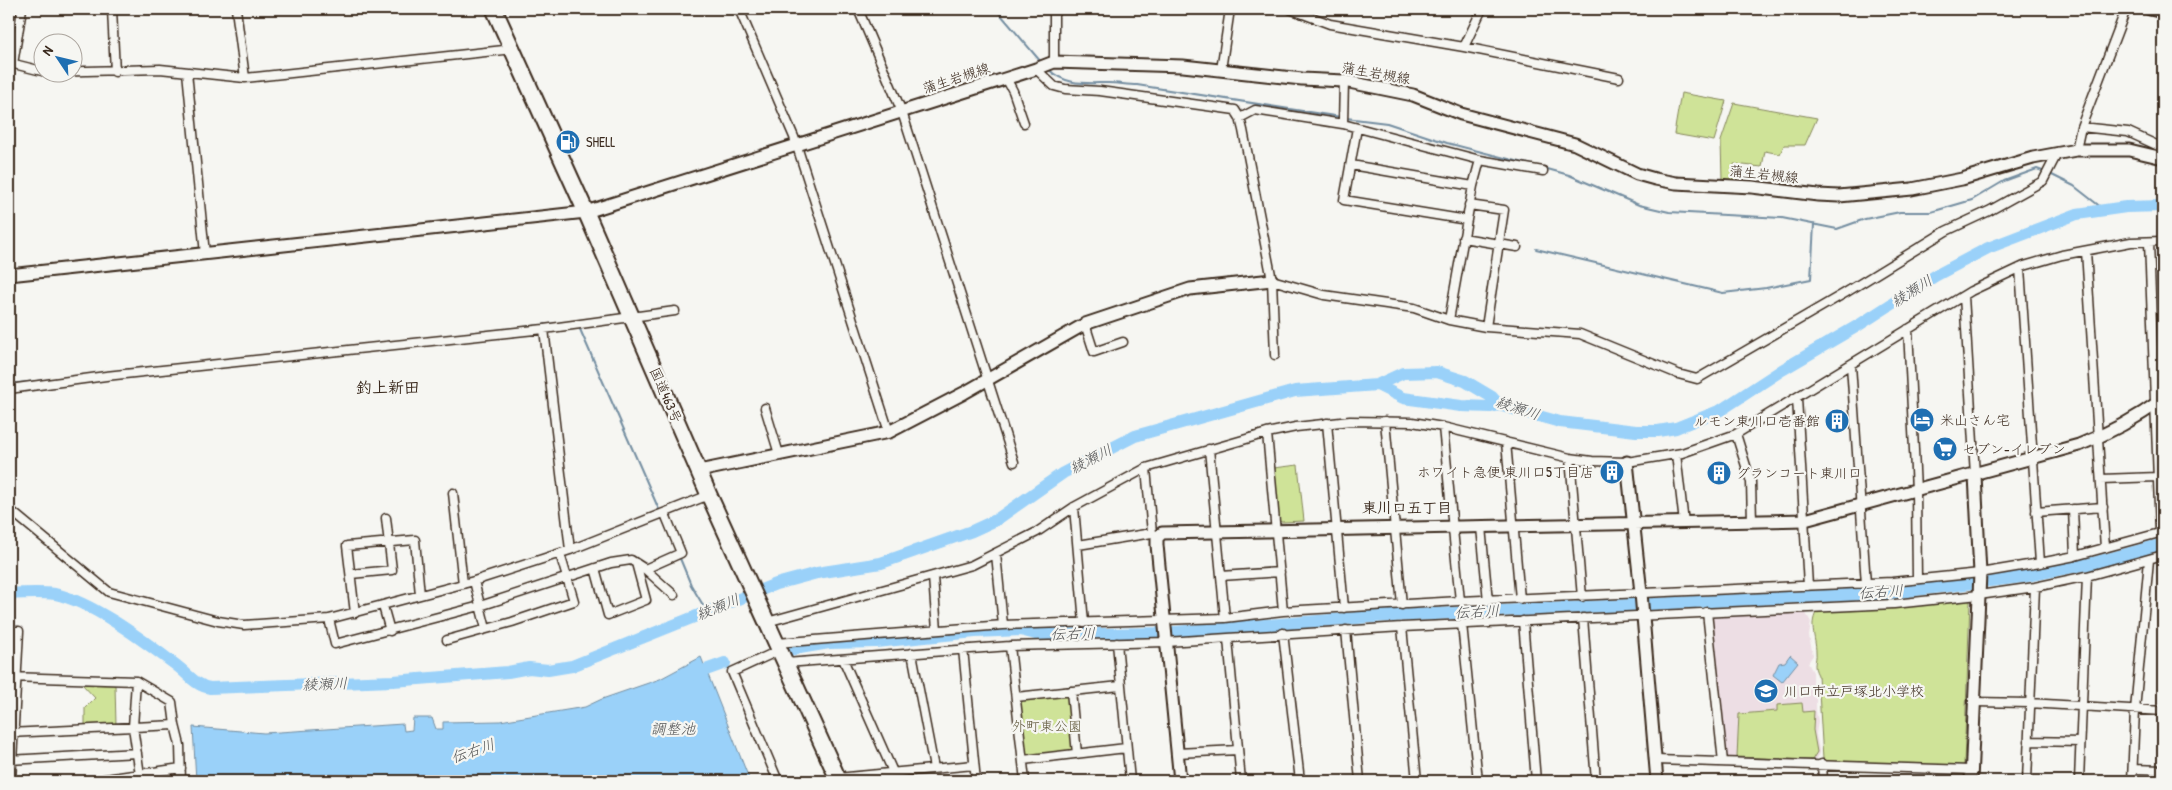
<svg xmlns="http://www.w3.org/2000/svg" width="2172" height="790" font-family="'Patrick Hand','Klee One',sans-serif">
	<rect width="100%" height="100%" fill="#f6f6f2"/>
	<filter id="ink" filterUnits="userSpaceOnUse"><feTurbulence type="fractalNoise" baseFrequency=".02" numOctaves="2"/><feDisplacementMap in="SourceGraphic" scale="10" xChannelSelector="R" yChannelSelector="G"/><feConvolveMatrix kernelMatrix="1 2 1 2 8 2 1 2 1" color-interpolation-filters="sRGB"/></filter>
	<g filter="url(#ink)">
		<!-- built -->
		<path fill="#eddee4" d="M1804 610 1811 622 1809 636 1813 655 1808 663 1813 672V697L1816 698V711L1818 721 1816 734 1820 754 1813 762 1729 759 1725 756 1711 619 1714 615Z
			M167 776 169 777 170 781H127Z"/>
		<!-- green -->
		<path fill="#cfe398" stroke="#85865b" d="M1681 93 1726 101 1714 141 1674 134Z
			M1734 103 1817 118 1805 145H1784L1780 154 1765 151 1762 167 1734 164 1735 180 1722 179 1721 141Z
			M1298 465 1304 521 1281 522 1279 521 1274 468Z
			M1968 600 1970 601 1964 764 1961 767 1829 763 1823 759 1818 675C1812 664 1817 662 1816 652 1816 638 1808 623 1818 610Z
			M82 684 115 685 116 725H85V708L95 698Z
			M1068 695 1075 751 1027 757 1024 755 1019 702 1021 699Z
			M1802 703 1803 712 1814 711 1813 730 1817 752 1812 760 1737 757 1739 714 1777 711V705Z"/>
		<!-- water -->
		<path fill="#9ad1f9" stroke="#748ea1" d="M1790 655 1798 662 1782 682 1773 675 1779 663 1785 662Z
			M701 657 750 781H196L193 727 264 733 403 724 404 731 412 730 413 718H432L436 729H443V722L500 721 585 707 602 699 660 679Z"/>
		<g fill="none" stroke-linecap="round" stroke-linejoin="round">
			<!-- stream -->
			<path stroke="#748ea1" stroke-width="2" d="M996 9 1041 62
				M1048 69C1066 86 1085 83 1108 83 1118 83 1127 85 1137 85L1341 117
				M1346 118 1387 123 1447 143 1540 167
				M1544 168 1569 175 1639 205 1669 212 1782 218 1837 229 1865 219 1900 212H1931L1972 200 2004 181 2037 169 2045 172
				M2050 174 2074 186 2106 211
				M2163 178V198
				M1536 249 1723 293 1766 288 1811 279 1814 224
				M579 327 660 512
				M488 331 576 321 577 322
				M9 384 73 377
				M662 517 666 526
				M679 556 691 585 706 610"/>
			<!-- river -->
			<path stroke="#9ad1f9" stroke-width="12" d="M1377 385 1403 398 1461 406 1491 407 1499 405
				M9 594C24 593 40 592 55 594 93 602 145 642 176 665 188 674 196 686 210 688L393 681 508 672 529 668 548 670 572 666 776 584 817 573 881 563 972 531 996 520 1063 473 1135 436 1295 391 1377 385 1403 373 1437 372 1465 381 1492 397 1499 405 1560 422 1636 431H1658L1676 428 1721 410 1782 370 1859 325 1935 276 1988 248 2077 214 2126 207 2163 206
				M788 650 829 643 876 642 975 632 1021 630 1039 635 1162 633 1370 617 1891 593 2022 577 2093 563 2163 544
				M692 675 725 663"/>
			<defs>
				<path id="street" d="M112 9 115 72
					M236 9 245 78
					M739 9 794 137 889 432
					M858 9 902 112 1014 462
					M1290 9 1330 24 1464 47 1619 78
					M1464 47 1482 9
					M1054 62V15L1057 9
					M10 63 42 71
					M13 64 22 9
					M1036 69 1054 86 1065 89 1100 91 1235 110 1240 118 1243 130 1272 280 1275 355
					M1221 70 1230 9
					M50 72 160 69 245 78 513 49
					M187 72 205 254
					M1006 78 1013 91 1024 123
					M1344 81 1343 124 1480 160 1543 171
					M1240 118 1255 110 1343 124
					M2081 127 2128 132 2163 148
					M1357 128 1344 200 1467 220
					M2076 150 2081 127 2126 9
					M1351 165 1473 186
					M1469 205 1504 210 1486 327
					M1463 238 1517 247
					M2149 242 2160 533
					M2086 251 2105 548
					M2020 268 2040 563
					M1272 280 1324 295 1414 308 1449 320 1486 327 1580 334 1678 374 1697 379 1845 293 1946 231 1989 211 2043 181 2058 152
					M1964 296 1975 475
					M1449 320 1473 186 1480 160
					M1085 324 1094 352 1123 342
					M544 329 570 550
					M1908 329 1916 490 1917 579
					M1851 365 1866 584
					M9 389 106 376 544 329 675 311
					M1797 398 1808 586
					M765 408 779 454
					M1385 421 1402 605
					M1327 423 1344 608
					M1443 427 1460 601
					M1267 433 1283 611
					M1736 434 1751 482 1752 521
					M1506 442 1520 599
					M1209 449 1225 618
					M1676 454 1684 523
					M1570 458 1582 597
					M1146 468 1152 533
					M2101 479 2158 477
					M453 493 463 584
					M1074 507 1084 623
					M9 509 109 592 218 621 244 625 329 619 474 581 570 550 709 495
					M2073 509 2075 556
					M2036 512 2103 507
					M1481 527 1488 601
					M1078 545 1152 533 1159 535
					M996 554 1003 625
					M595 568 608 615 646 600 636 563
					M645 569 681 553 665 514
					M351 574 392 570 386 518
					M1221 576 1280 572
					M933 577 937 630
					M474 581 486 629
					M383 606 390 631
					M1707 612 1723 762
					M355 613 347 546 415 540 420 595
					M1583 618 1596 781
					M329 619 335 644 480 606 611 563 631 560 645 569 674 595
					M1523 621 1536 781
					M767 622 972 565 1037 532 1074 507 1146 468 1267 433 1296 427 1350 421 1412 422 1443 427 1570 458 1592 461 1627 462 1682 453 1736 434 1971 291 2024 266 2062 255 2131 242 2163 241
					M1462 624 1478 781
					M1402 627 1417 781
					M1346 630 1360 781
					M9 631H19L11 781
					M1283 633 1300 781
					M1228 639 1241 781
					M447 640 512 622 574 601 560 554
					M777 643 1003 625 1225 618 1283 611 1460 601 1892 582 1980 573 2040 563 2075 556 2163 532
					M1117 643 1130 781
					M1010 646 1025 781
					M963 649 976 781
					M912 653 934 768
					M843 659 897 781
					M786 663 1010 646 1166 642 1402 627 1894 604 1979 595 2035 587 2087 576 2163 555
					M9 677 136 681 172 702 175 725
					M136 681 133 727 140 775
					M1071 691 1077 754
					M1016 697 1120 686
					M1974 702 2029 703 2163 711
					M9 733 175 725 180 745 181 781
					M2028 741 2080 742
					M1177 753 1238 750
					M9 760 137 753
					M1023 760 1126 748
					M1656 760 1971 770
					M1822 764 1823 781
					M2133 769 2163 770
					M92 781 181 768
					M778 781 732 672 780 650
					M824 781 837 778 974 765
					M2027 781 2035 587
					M2079 781 2087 576
					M2132 781 2135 710 2149 560"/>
				<path id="secondary" d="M2150 9 2163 12
					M9 275 586 212 1036 69 1054 62 1183 66 1302 79 1344 81 1413 95 1461 114 1575 144 1637 174 1655 179 1676 183 1752 187 1818 195 1839 196 1912 189 1962 179 2033 158 2076 150H2129L2163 158
					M1627 462 1641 593 1657 781
					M699 471 889 432 964 393 1085 324 1190 289 1272 280
					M1180 781 1157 545V538L1162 533 1805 520 2079 445C2110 433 2137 418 2163 399
					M1971 781 1980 573 1975 475"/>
				<path id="highway" d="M494 9 586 212 709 495 839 781"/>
			</defs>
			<!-- street casing -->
			<use href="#street" stroke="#3b2a1e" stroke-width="11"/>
			<!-- secondary casing -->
			<use href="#secondary" stroke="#3b2a1e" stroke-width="15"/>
			<!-- highway casing -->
			<use href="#highway" stroke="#3b2a1e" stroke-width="19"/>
			<!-- street -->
			<use href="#street" stroke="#f6f6f2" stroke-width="8"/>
			<!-- secondary -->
			<use href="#secondary" stroke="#f6f6f2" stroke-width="11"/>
			<!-- highway -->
			<use href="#highway" stroke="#f6f6f2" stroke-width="15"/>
		</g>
	</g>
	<!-- icons -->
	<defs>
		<symbol id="fuel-disc" viewBox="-11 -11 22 22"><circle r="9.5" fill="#1f6fb2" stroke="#f6f6f2"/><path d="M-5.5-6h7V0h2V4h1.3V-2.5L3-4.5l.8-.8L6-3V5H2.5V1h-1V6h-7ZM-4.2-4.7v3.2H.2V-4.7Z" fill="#fff"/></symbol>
		<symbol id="hotel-disc" viewBox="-11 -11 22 22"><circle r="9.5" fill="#1f6fb2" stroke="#f6f6f2"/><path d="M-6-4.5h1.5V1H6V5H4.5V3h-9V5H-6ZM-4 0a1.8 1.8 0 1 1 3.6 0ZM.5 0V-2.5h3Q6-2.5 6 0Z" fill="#fff"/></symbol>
		<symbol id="building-disc" viewBox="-11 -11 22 22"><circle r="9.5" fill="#1f6fb2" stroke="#f6f6f2"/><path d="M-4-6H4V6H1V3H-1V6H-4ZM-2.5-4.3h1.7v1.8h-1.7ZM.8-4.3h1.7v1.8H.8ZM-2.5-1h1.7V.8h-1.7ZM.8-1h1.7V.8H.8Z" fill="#fff"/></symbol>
		<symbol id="supermarket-disc" viewBox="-11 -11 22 22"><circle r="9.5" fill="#1f6fb2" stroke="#f6f6f2"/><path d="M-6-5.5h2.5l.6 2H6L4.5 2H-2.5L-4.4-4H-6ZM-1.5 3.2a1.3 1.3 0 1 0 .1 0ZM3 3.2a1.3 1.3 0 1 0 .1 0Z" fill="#fff"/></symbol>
		<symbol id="school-disc" viewBox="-11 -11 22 22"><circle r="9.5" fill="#1f6fb2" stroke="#f6f6f2"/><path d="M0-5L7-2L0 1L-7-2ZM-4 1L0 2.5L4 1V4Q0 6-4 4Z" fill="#fff"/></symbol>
	</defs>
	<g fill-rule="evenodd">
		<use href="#fuel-disc" x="554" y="128" width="28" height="28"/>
		<use href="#hotel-disc" x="1908" y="406" width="28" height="28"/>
		<use href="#building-disc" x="1823" y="407" width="28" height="28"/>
		<use href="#supermarket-disc" x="1931" y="435" width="28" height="28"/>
		<use href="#building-disc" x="1598" y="458" width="28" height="28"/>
		<use href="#building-disc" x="1705" y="459" width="28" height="28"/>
		<use href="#school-disc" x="1752" y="677" width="28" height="28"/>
	</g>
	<g text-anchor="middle" stroke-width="4.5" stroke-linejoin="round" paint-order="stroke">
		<!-- street labels -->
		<g font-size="14" fill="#3b2a1e" stroke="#f6f6f2">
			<text transform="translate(1376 73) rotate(10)" y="5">蒲生岩槻線</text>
			<text transform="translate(956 78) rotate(-18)" y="5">蒲生岩槻線</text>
			<text transform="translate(1764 174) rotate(6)" y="5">蒲生岩槻線</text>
			<text transform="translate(666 395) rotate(66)" y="5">国道463号</text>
		</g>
		<!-- poi labels -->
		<g font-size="14" fill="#3b2a1e" stroke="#f6f6f2" text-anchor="start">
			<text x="586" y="147">SHELL</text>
			<text x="1940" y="425">米山さん宅</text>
			<text x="1820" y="426" text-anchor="end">ルモン東川口壱番館</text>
			<text x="1962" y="454">セブン-イレブン</text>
			<text x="1594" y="477" text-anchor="end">ホワイト急便 東川口5丁目店</text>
			<text x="1736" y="478">グランコート東川口</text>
			<text x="1784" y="696">川口市立戸塚北小学校</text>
		</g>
		<!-- park labels -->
		<g font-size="14" fill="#60583c" stroke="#f6f6f2">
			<text x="1047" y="731">外町東公園</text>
		</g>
		<!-- water labels -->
		<g font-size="15" font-style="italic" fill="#535455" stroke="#f6f6f2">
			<text transform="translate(1912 291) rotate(-32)" y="5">綾瀬川</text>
			<text transform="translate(1518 408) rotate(19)" y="5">綾瀬川</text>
			<text transform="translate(1091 459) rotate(-27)" y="5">綾瀬川</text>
			<text transform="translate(1881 592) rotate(-4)" y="5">伝右川</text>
			<text transform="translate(718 607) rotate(-22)" y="5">綾瀬川</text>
			<text transform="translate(1477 612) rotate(-3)" y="5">伝右川</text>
			<text transform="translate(1073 634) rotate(-1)" y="5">伝右川</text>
			<text transform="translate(325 684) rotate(-2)" y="5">綾瀬川</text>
			<text x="673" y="734">調整池</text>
			<text transform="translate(473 751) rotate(-19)" y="5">伝右川</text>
		</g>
		<!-- neighbourhood labels -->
		<g font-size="15" font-weight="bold" fill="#3b2a1e" stroke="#f6f6f2">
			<text x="1407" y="513">東川口五丁目</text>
		</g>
		<!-- quarter labels -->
		<g font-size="16" font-weight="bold" fill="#3b2a1e" stroke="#f6f6f2">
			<text x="388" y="393">釣上新田</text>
		</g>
	</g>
	<!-- margin -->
	<rect width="2172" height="790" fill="none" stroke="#f6f6f2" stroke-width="30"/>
	<rect x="15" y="15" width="2142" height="760" fill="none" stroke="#3b2a1e" stroke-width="2" filter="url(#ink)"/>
	<!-- north arrow -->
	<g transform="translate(58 58) rotate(305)"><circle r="24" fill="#f6f6f2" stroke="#aba49d"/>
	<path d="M0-4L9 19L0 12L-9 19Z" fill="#1f6fb2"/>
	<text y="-8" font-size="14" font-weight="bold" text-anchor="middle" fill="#3b2a1e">N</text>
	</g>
</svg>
